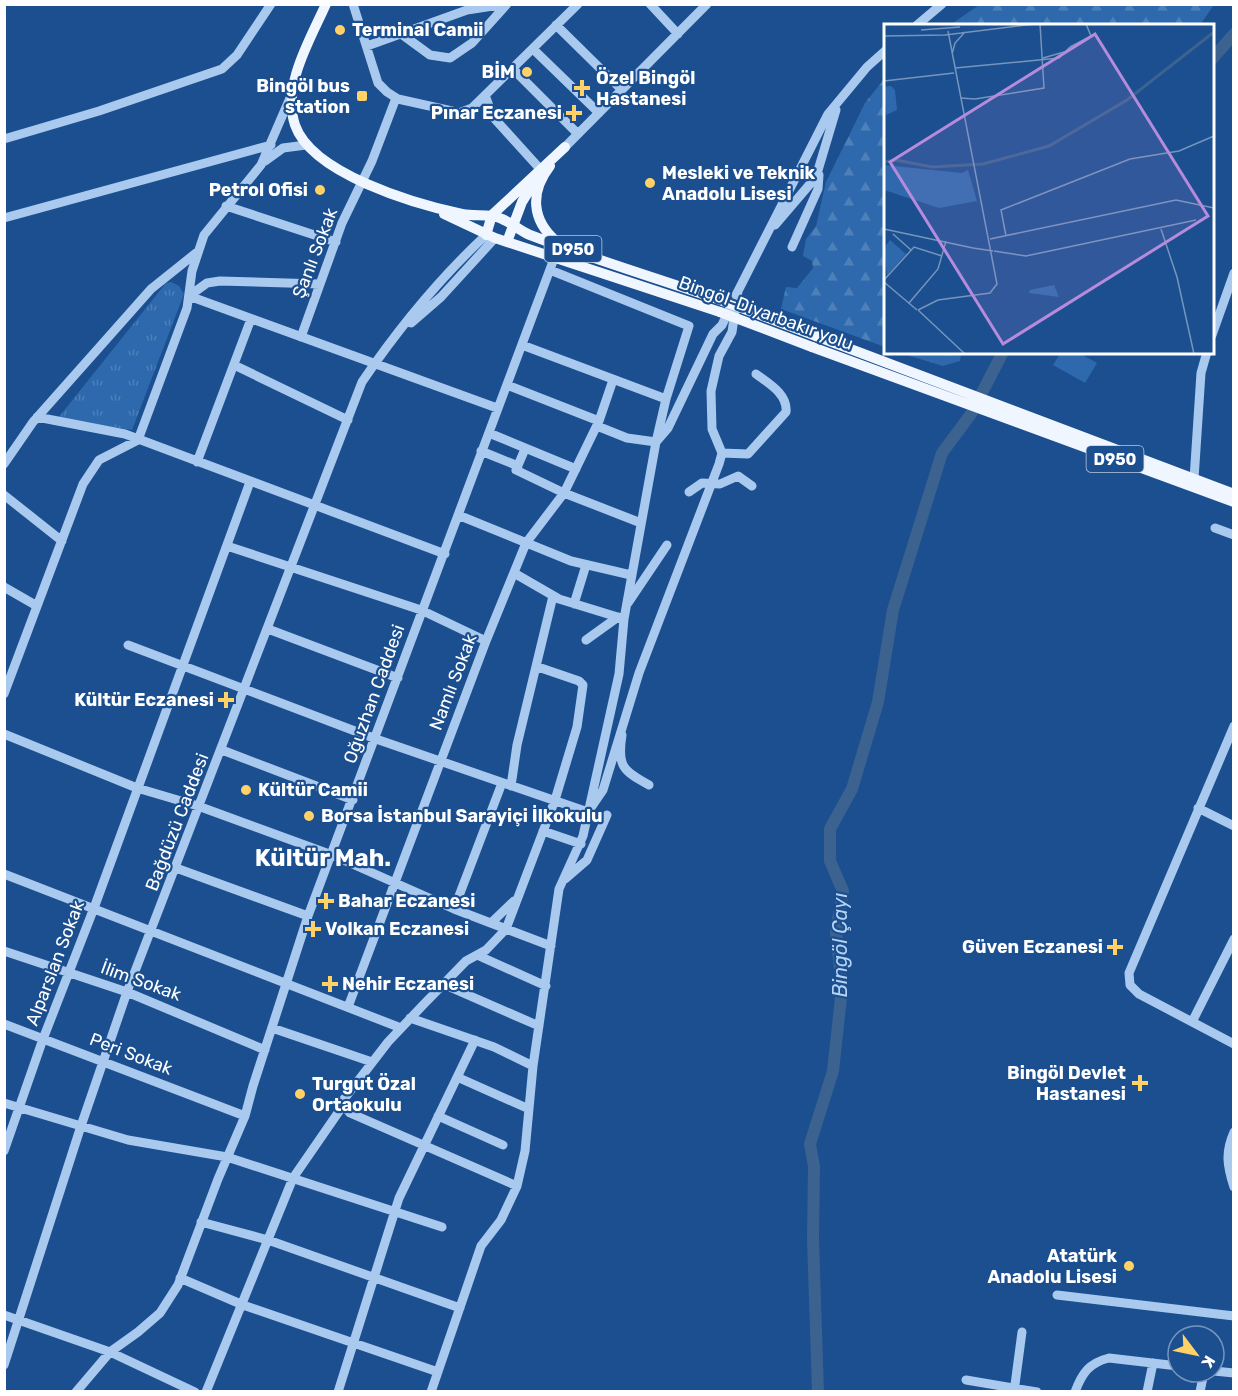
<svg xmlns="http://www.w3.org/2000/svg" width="1238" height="1396" font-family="Rubik,sans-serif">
	<defs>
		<pattern id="forest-firs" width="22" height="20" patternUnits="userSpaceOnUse" patternTransform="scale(1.5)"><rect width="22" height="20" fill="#2e69ad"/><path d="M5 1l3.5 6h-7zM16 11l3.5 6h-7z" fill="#4d80b9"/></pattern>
		<pattern id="park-tufts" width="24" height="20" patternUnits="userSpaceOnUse" patternTransform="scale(1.5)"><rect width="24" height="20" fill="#2e69ad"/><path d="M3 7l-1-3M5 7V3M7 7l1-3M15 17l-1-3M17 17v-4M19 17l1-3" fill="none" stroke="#4d80b9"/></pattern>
	</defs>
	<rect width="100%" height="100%" fill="#1b4f8f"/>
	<!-- green -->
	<path fill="#2e69ad" d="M1061 352 1079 353 1097 363 1085 383 1053 365Z"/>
	<!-- forest -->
	<path fill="url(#forest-firs)" d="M979 5V4L1214 5 1200 25H950Z
		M885 78V347L781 309 786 287 797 288 813 268 812 261 803 256 806 239 816 226 826 182 865 103Z
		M900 353H961L960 361 943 366Z"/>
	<!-- park -->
	<path fill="url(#park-tufts)" d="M171 282 179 286 184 294 132 430 58 418 166 283Z"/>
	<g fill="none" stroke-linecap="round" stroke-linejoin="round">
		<!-- river -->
		<path stroke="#3c6290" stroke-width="12" d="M1212 59 1234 34
			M818 1392 813 1239 814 1166 810 1144 833 1071 842 988 836 932 843 891 830 861V829L852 789 878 702 893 610 942 453 971 414 1003 352"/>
		<!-- minor -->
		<path stroke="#a9c9ee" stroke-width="9" d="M353 4 378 83 387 92 398 99 452 111 459 113 472 108 578 4
			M650 4 678 34
			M556 25 622 90
			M916 26 942 4
			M400 33 430 55 450 58 472 43 507 4
			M367 46 467 10 506 4
			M533 49 599 113
			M514 70 578 134
			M485 95 493 117 541 170
			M4 139 99 111 222 69 237 55 271 4
			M565 147 707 4
			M265 161 283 148 306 145
			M226 206 336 242
			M4 218 271 145
			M775 225 816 177 836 110
			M792 247 818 189 819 175
			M320 284 220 281 207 283 189 296 497 408
			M736 295 828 114 867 67 886 50
			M411 323 441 297 495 238
			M1212 335 1234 273
			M301 337 342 223 372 161 396 98
			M522 345 666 399
			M234 365 348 420
			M507 385 599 421
			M37 417 125 434 445 554
			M597 426 627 438 656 442 668 428 713 334 722 325 729 310
			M489 433 576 469
			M525 449 516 470 564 493 641 523
			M481 451 518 466
			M722 453 748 454 786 412C788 394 768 383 756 374
			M197 462 251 319
			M4 464 33 422 151 289 196 253
			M1194 479 1201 373 1207 352
			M689 492 702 483 720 484 738 476 752 486
			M4 495 62 541
			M458 515 571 561 631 575
			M1215 528 1234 535
			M227 546 421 610 486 641
			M514 573 559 599 624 619
			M4 587 37 606
			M628 603 667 545
			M574 604 586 565
			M268 629 398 678
			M586 640 618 617
			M128 645 376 739 588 812 603 790 639 673 719 464 722 453 712 429 711 391 719 356 732 332 738 291
			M4 694 83 484 99 460 138 440 187 308 192 271 204 235 261 165 290 98
			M1234 726 1129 973 1130 985 1139 994 1234 1044
			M4 734 137 788 198 806 332 855 454 909 551 946
			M622 735C617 766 623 771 649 785
			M222 750 353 800
			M511 786 517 745 553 596
			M1198 808 1234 826
			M543 831 581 844
			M176 868 308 916
			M4 874 401 1028
			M565 879 587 860 607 815
			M454 909 502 783
			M491 923 514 901
			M4 951 127 992 265 1050
			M477 955 546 986
			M445 985 539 1026
			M348 1007 486 641 526 543 564 493 599 421 613 380
			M410 1018 494 1047 533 1066
			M1192 1022 1234 939
			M4 1024 245 1116
			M272 1028 372 1062
			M457 1077 529 1109
			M4 1103 128 1140 227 1157 442 1227
			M438 1116 503 1145
			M1234 1132C1225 1152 1227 1166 1234 1187
			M4 1151 43 1039 94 908 250 482
			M517 1186 350 1113 341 1103 388 1042 424 1004 466 961 486 950 506 929 555 800 577 727 583 685 579 681 538 667
			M201 1222 268 1240 460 1308
			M180 1278 243 1305 438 1372
			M1057 1295 1234 1316
			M4 1315 110 1352 195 1392
			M4 1365 81 1126 127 992 362 382C398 329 439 279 486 235
			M1214 1371 1234 1373
			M966 1380 1037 1392
			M76 1392 110 1352 138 1332 160 1313 178 1285 218 1179 245 1116 253 1086 308 916 555 256
			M206 1392 293 1178 342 1107
			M338 1392 399 1198 475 1040
			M431 1392 481 1246 501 1220 517 1186 525 1151 533 1066 559 889 583 836 619 674 624 619 656 442 666 399 689 326 550 270
			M1014 1392 1022 1332
			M1075 1392C1082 1373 1089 1363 1109 1358L1178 1366
			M1147 1392 1153 1363
			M1200 1392 1204 1372"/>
		<!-- major -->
		<path stroke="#f0f6ff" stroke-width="10" d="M326 4C310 40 282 85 295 125 312 174 415 204 462 214 476 217 489 213 502 219 512 223 520 231 530 235 593 259 659 279 723 301
			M550 166C530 192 531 220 557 242
			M444 214 495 238 720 312
			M486 235 492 215 565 147
			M507 242 522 202 535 181
			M816 336 1234 494
			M812 347 1234 502"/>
		<!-- major-bridge -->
		<path stroke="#f0f6ff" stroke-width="10" d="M723 301 816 336
			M720 312 812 347"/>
	</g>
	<!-- markers -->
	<g fill="#ffd166" stroke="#1b4f8f" stroke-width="2">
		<circle cx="340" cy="30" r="6"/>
		<circle cx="527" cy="72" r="6"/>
		<path d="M579 79h6v6h6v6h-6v6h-6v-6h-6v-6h6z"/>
		<rect x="356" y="90" width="12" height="12" rx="3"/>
		<path d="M571 104h6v6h6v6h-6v6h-6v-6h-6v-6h6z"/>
		<circle cx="650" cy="183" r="6"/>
		<circle cx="320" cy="190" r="6"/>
		<path d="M223 691h6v6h6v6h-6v6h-6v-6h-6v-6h6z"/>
		<circle cx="246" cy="790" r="6"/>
		<circle cx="309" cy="816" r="6"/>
		<path d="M323 892h6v6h6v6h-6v6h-6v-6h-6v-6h6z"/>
		<path d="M310 920h6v6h6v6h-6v6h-6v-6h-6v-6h6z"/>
		<path d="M1112 938h6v6h6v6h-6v6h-6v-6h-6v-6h6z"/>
		<path d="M327 975h6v6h6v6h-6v6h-6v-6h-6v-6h6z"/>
		<path d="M1137 1074h6v6h6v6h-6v6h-6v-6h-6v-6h6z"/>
		<circle cx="300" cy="1094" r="6"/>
		<circle cx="1129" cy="1266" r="6"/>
	</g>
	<g text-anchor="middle" stroke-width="4.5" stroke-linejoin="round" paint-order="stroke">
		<!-- shield labels -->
		<g fill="#1b4f8f" stroke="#bbcadd" stroke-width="1.5">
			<rect x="544.5" y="236" width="57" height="26" rx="4.5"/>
			<rect x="1086.5" y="446" width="57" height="26" rx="4.5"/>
		</g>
		<g font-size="16" font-weight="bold" fill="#fff">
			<text x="573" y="255">D950</text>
			<text x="1115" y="465">D950</text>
		</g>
		<!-- poi labels -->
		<g font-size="18" font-weight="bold" fill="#fff" stroke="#1b4f8f" text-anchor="start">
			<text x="352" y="36">Terminal Camii</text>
			<text x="515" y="78" text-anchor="end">BİM</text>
			<text x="596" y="84">Özel Bingöl<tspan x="596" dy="21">Hastanesi</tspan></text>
			<text x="350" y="92" text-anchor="end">Bingöl bus<tspan x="350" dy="21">station</tspan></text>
			<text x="562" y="119" text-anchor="end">Pınar Eczanesi</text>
			<text x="662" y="179">Mesleki ve Teknik<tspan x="662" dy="21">Anadolu Lisesi</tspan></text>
			<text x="308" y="196" text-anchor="end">Petrol Ofisi</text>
			<text x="214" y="706" text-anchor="end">Kültür Eczanesi</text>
			<text x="258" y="796">Kültür Camii</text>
			<text x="321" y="822">Borsa İstanbul Sarayiçi İlkokulu</text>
			<text x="338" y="907">Bahar Eczanesi</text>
			<text x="325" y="935">Volkan Eczanesi</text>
			<text x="1103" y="953" text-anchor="end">Güven Eczanesi</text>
			<text x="342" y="990">Nehir Eczanesi</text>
			<text x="1126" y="1079" text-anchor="end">Bingöl Devlet<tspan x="1126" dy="21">Hastanesi</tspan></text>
			<text x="312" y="1090">Turgut Özal<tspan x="312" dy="21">Ortaokulu</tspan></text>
			<text x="1117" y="1262" text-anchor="end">Atatürk<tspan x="1117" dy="21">Anadolu Lisesi</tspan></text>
		</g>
		<!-- street labels -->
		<g font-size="18" fill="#fff" stroke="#1b4f8f">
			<text transform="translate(315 253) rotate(-69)" y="6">Şanlı Sokak</text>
			<text transform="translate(766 313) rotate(20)" y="6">Bingöl-Diyarbakır yolu</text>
			<text transform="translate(453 682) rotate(-69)" y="6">Namlı Sokak</text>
			<text transform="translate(374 694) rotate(-70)" y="6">Oğuzhan Caddesi</text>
			<text transform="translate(177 822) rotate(-69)" y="6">Bağdüzü Caddesi</text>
			<text transform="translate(55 963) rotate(-69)" y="6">Alparslan Sokak</text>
			<text transform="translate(141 981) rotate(20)" y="6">İlim Sokak</text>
			<text transform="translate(131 1054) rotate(21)" y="6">Peri Sokak</text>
		</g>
		<!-- water labels -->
		<g font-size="20" font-style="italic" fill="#b5d3f5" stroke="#1b4f8f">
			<text transform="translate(840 945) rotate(-90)" y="7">Bingöl Çayı</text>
		</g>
		<!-- district labels -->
		<g font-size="24" font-weight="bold" fill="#fff" stroke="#1b4f8f">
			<text x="323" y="866">Kültür Mah.</text>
		</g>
	</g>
	<!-- overview -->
	<g transform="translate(884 24)">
		<rect width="330" height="330" fill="#1b4f8f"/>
		<path d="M7 62 11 66 13 86 2 91 0 63Z" fill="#2e69ad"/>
		<path d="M0 141 78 149 84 146 93 177 55 184 0 166Z" fill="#2e69ad"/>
		<path d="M6 216 22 230 3 251 0 224ZM170 261 175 273 145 269 146 266Z" fill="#2e69ad"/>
		<path fill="none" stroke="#3c6290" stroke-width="3" d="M0 138 12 136 48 143 99 140 165 122 243 76 330 8"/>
		<path fill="none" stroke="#7695bc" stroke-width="1.5" d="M37 6 76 3M0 12 61 11 151 0M186 23 207 12 202 0M68 30 71 19 81 8M159 34 180 28M71 44 175 34 186 23M0 57 70 49M76 74 91 75 160 64 156 0M0 205 89 224M277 205 293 253 310 330M9 210 27 226M122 212 117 186 246 135 295 127 330 112M106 215 292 176 330 184M89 224 109 227M110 227 142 232 312 196M0 256 30 223 58 232M0 258 33 286M25 279 54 245 62 217M34 286 54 276 106 269 113 260 64 7M34 286 81 330"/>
		<path fill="#b68bdc" fill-opacity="0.15" stroke="#b68bdc" stroke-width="3" d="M211 10 324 192 119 320 6 138Z"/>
		<rect width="330" height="330" fill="none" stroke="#fff" stroke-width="3"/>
	</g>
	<!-- border -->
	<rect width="1238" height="1396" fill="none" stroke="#ffffff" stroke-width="12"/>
	<!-- north arrow -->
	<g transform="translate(1196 1354) rotate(122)"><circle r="28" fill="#1b4f8f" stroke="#7695bc" stroke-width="1.5"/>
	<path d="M0-4.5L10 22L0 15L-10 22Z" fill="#ffd166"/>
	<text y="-9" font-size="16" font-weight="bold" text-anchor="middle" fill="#ffffff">K</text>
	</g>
</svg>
